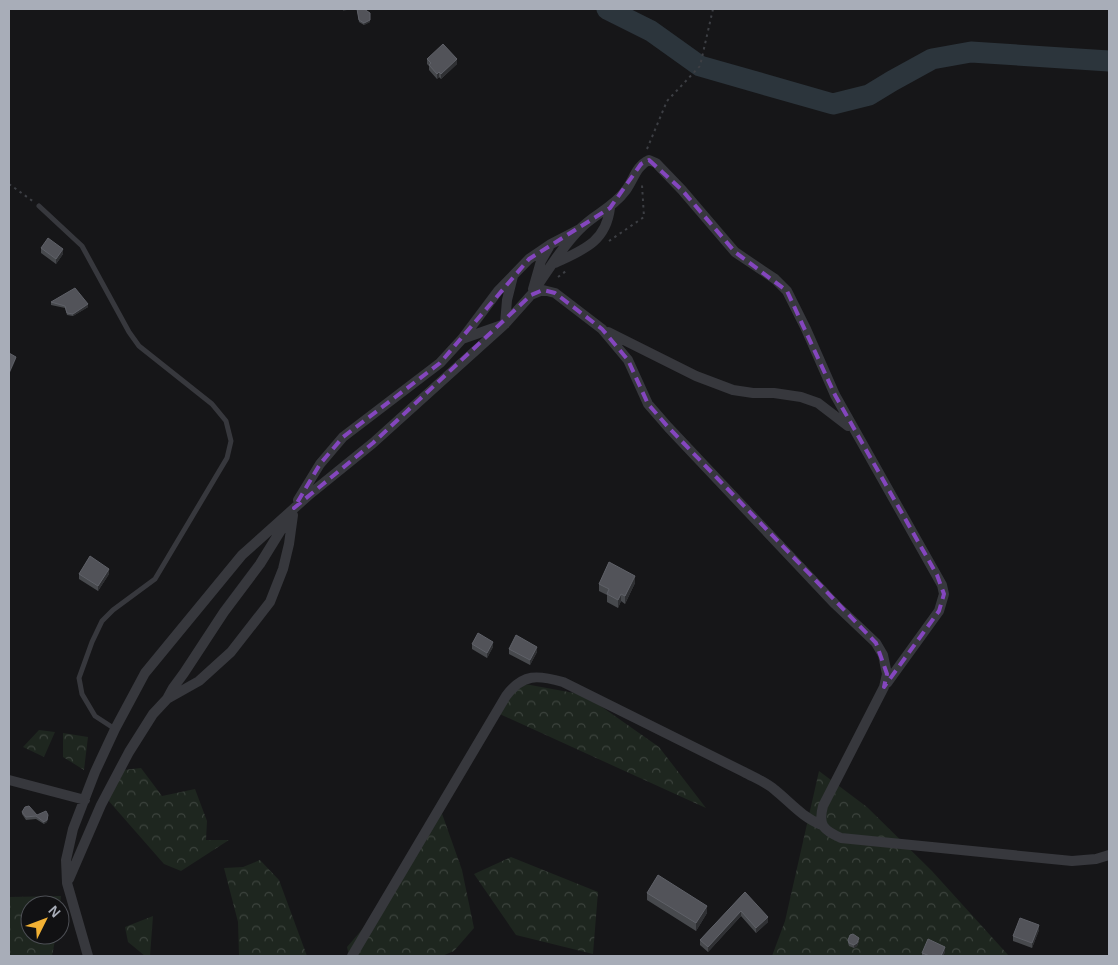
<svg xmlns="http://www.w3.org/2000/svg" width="1118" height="965" font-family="Helvetica,sans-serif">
	<defs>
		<pattern id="forest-crowns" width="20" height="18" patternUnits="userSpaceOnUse" patternTransform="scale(1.25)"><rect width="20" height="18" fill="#1e261f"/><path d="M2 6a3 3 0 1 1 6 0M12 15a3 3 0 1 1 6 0" fill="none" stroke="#3c433d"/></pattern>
	</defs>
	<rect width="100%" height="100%" fill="#161618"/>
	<!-- forest -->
	<path fill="url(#forest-crowns)" d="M525 684 585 695 659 747 706 808 493 711Z
		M39 730 55 732 44 757 23 747Z
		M63 733 88 737 84 770 63 757Z
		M141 768 162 796 195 789 207 821 206 840H229L181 871 164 864 107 799 123 770Z
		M819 771 867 807 932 871 1009 956H772L785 921Z
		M440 808 462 870 474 928 454 951 442 956H349L347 947 389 898Z
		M511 857 598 892 593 954 516 935 474 874Z
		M260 860 279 880 307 956H239L238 922 224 868 243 867Z
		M61 896 60 905H30V935H56L52 956H9V897Z
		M153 916 150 956H145L128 942 125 927Z"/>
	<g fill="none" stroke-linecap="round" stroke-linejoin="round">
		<!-- river -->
		<path stroke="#2c353c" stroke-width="21" d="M607 9 651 31 700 66 833 104 869 95 892 81 932 59 971 52 1109 61"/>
		<!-- path -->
		<path stroke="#3d3f44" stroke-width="2" stroke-dasharray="2.5 4" stroke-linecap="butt" d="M647 149 667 101 700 66 713 9
			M9 184 34 202
			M609 241 644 217 642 185
			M558 277 566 271"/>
		<!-- lane -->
		<path stroke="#37383d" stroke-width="5" d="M39 206 82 246 129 332 139 346 212 404 226 421 231 441 227 458 155 579 113 610 102 621 92 642 79 678 82 694 95 716 115 729"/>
		<!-- street -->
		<path stroke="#37383d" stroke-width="10" d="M555 263C583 250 606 242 610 208
			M533 289 541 261 549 247
			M532 294C547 272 561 248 580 229 594 214 613 208 626 190 634 179 636 166 649 160L656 163 682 190 735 252 775 279 787 291 806 329 835 395 942 585 944 594 939 611 887 683
			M608 332 696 376 733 390 753 393H774L801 397 818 403 848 426
			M462 339 505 324 507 300 513 276
			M298 500 320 464 343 437 440 363 462 339 498 291 529 259 551 244 580 229
			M167 699 199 681 231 652 270 602 283 569 289 544 293 515
			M9 780 85 800
			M69 879 101 805 129 752 153 714 167 699 173 688 184 673 224 612 260 564 289 517
			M88 956 67 883 66 860 73 829 95 772 115 729 145 673 242 555 310 494 373 443 505 324 531 295 543 290 555 293 602 329 628 360 648 404 668 427 835 604 876 643 883 655 887 674 884 687 823 806C818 825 823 830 841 838L1072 861 1096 859 1109 855
			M352 956 506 696C523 673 538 675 563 682L744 772C755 778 766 782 775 790 790 802 803 818 822 825"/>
	</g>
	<!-- wall -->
	<path fill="#47494d" d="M357 9 370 13V22L364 25 359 22Z
		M427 59 457 64 441 79 439 77 437 79 429 70V66L427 64Z
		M41 248 63 254 56 264 41 253Z
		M51 302 88 307 73 316 67 315 65 308 51 305Z
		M79 574H109L98 591 79 579Z
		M635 583 625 604 621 601 618 608 607 602V595L599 591V584Z
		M472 644 493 647 487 658 472 649Z
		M509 649 537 652 530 665 509 654Z
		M22 812 48 818 47 822 44 824 36 819 26 820 22 814Z
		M745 892 768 922 756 933 741 916 708 952 700 945V940Z
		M647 893 707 913 696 931 647 900Z
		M1039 930 1032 948 1013 941V936Z
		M848 940 859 941 857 946 854 948 849 946 848 943Z
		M945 952 943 956H922V953Z"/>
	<!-- shaded-wall -->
	<path fill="#2f3033" d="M343 9H351L343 11Z
		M370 20V22L364 25V23Z
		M457 59V64L441 79V74Z
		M439 72V77L437 79V74Z
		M63 249V254L56 264V259Z
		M88 304V307L73 316V314Z
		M16 357V359L9 375V373Z
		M109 569V574L98 591V586Z
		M635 576V583L625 604V596Z
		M621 594V601L618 608V600Z
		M493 642V647L487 658V653Z
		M537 647V652L530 665V660Z
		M48 815 47 822 44 824V822Z
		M707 906V913L696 931V923Z
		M741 911V916L708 952V947Z
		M768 917V922L756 933V928Z
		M1039 925V930L1032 948V943Z
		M859 938 857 946 854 948V945Z
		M945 947V952L943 956H941Z"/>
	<!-- building -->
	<path fill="#525359" stroke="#5f6168" d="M357 9H364L370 13V20L364 23 359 20Z
		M443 44 457 59 441 74 439 72 437 74 429 65 431 63 427 59Z
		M48 238 63 249 56 259 41 248Z
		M75 288 88 304 73 314 67 313 65 306 51 302Z
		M9 353 16 357 9 373Z
		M90 556 109 569 98 586 79 574Z
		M609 562 635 576 625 596 621 594 618 600 607 594 609 589 599 584Z
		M478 633 493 642 487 653 472 644Z
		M516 635 537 647 530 660 509 649Z
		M29 806 37 815 46 811 48 815 47 820 44 822 36 816 26 817 22 812 25 807Z
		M658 875 707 906 696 923 647 893Z
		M745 892 768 917 756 928 741 911 708 947 700 940Z
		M1020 918 1039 925 1032 943 1013 936Z
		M853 934 859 938 857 943 854 945 849 943 848 940 850 935Z
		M928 939 945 947 941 956H930L922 953Z"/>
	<!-- marked area -->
	<path fill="none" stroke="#8446be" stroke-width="4" stroke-dasharray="10 6" stroke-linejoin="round" d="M649 160 682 190 735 252 787 291 835 395 937 575 944 594 939 611 884 687 887 674 876 643 668 427 648 404 628 360 602 329 555 293 543 290 531 295 373 443 294 508 320 464 343 437 440 363 529 259 610 208 641 164Z"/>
	<!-- border -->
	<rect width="1118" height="965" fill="none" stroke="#a8adb8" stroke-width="20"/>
	<!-- north arrow -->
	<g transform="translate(45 920) rotate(48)"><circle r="24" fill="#111113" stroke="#4d4f55"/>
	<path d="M0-4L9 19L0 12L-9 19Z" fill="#f2b134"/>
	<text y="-8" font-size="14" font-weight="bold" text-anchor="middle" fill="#a8adb8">N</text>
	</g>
</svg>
